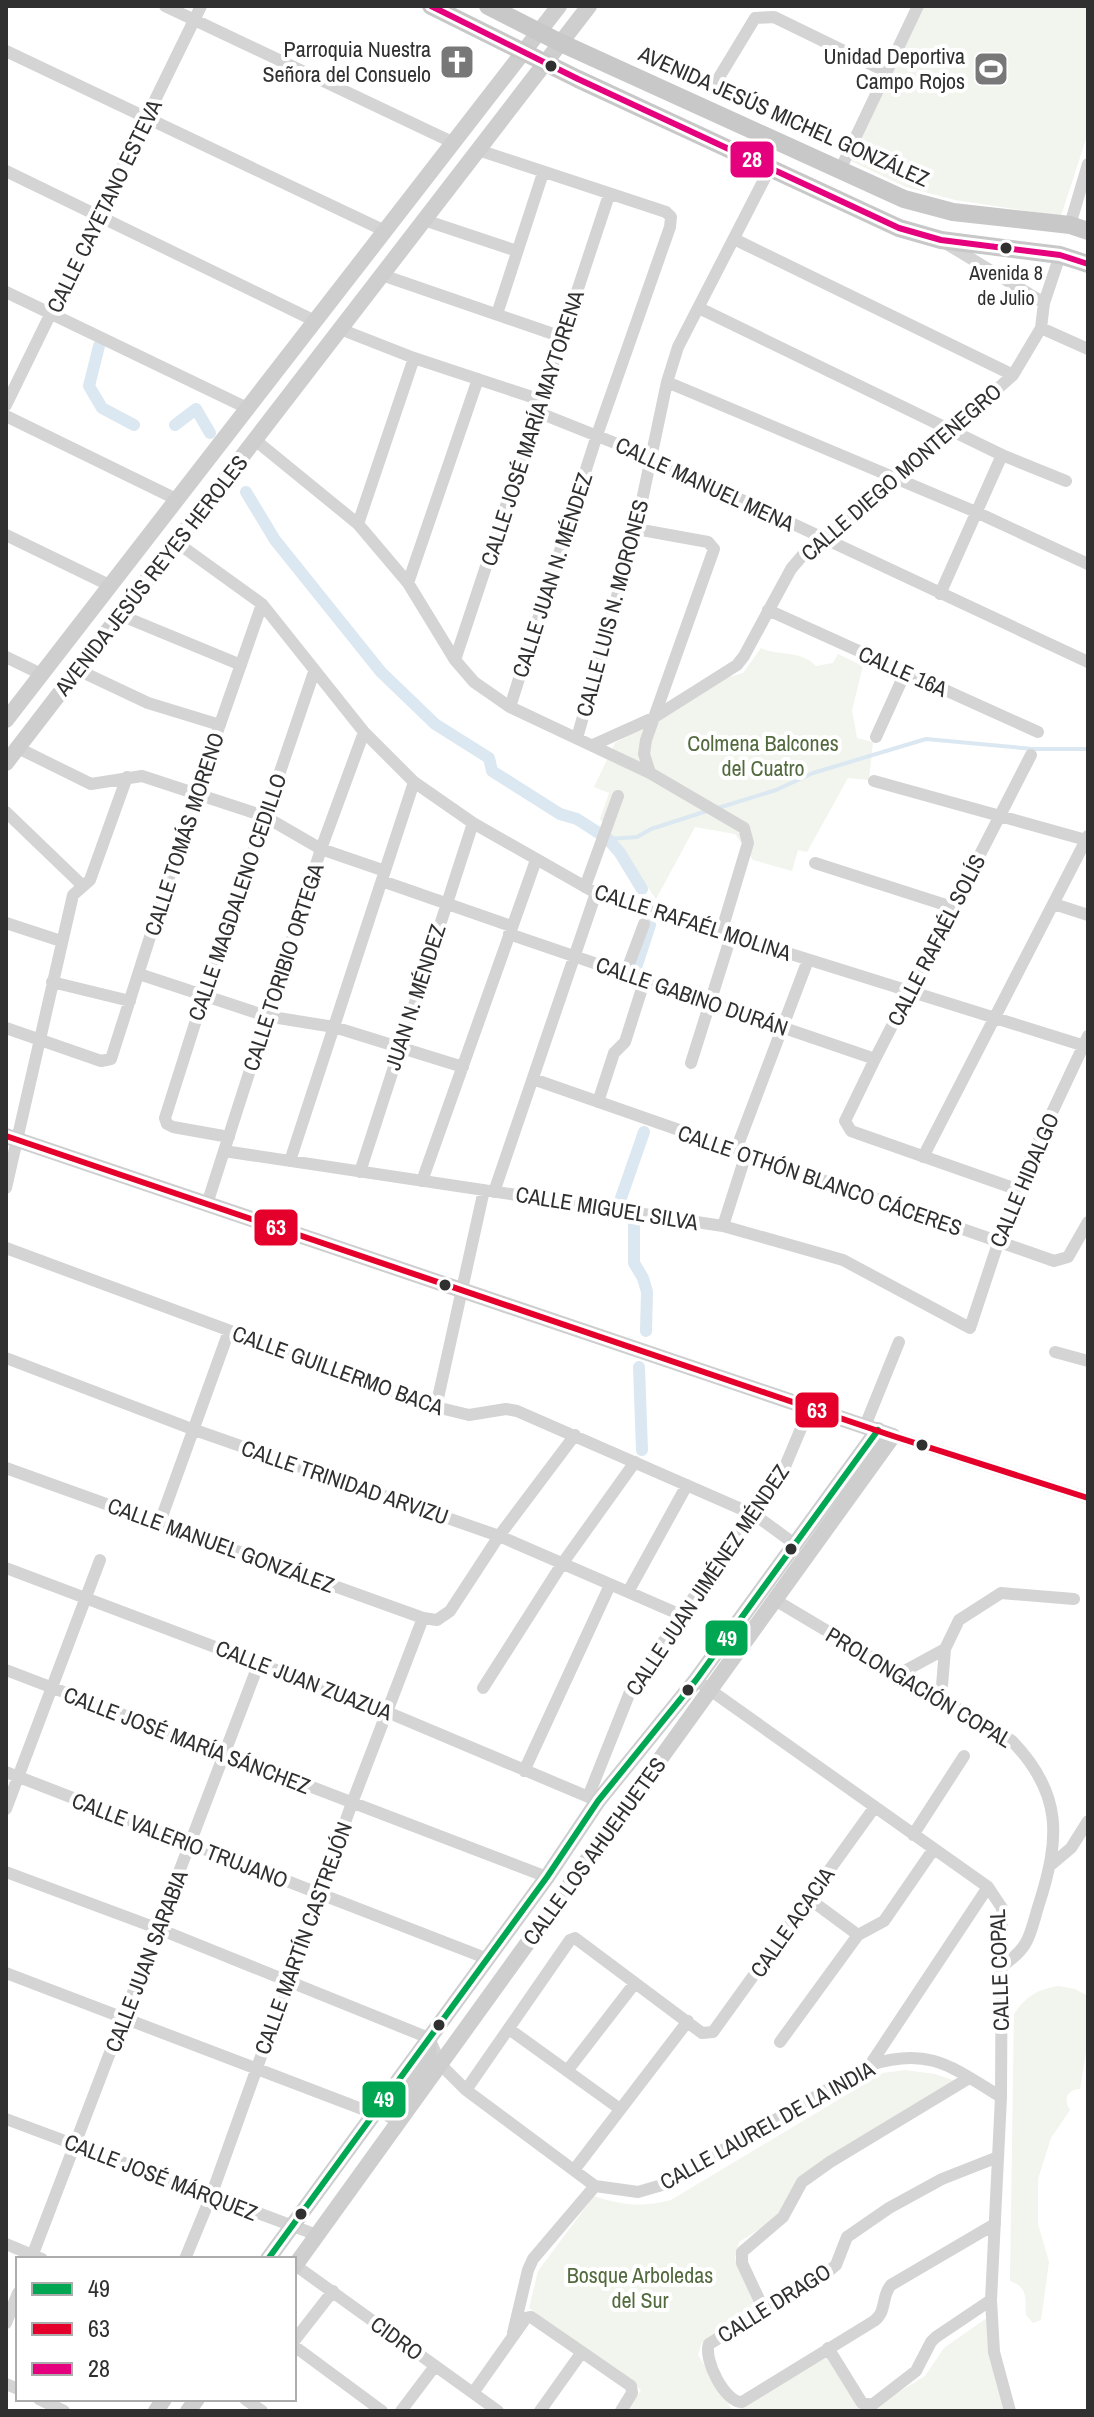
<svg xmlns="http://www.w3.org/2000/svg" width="1094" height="2417" font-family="'Archivo Narrow',sans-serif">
	<rect width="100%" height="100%" fill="#fff"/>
	<!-- green -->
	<path fill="#f1f5ed" d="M924 6H1088V133L1061 216 955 200 906 187 851 161Z
		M761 648C780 657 800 649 816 666L833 663 838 654 863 666 852 710 857 738 873 742 869 780 848 778 807 852 798 850 792 871 753 860 735 834 695 827 656 899 600 819 609 793 594 787 615 743 726 678 743 673Z
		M1059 1986 1075 1989 1088 1996V2040L1080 2089C1067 2089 1063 2100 1070 2110L1051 2138 1038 2179V2224L1049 2262 1041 2320 1033 2323 1026 2315C1024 2299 1030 2288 1010 2281L1014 2014C1026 1996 1038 1989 1059 1986Z
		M905 2070 935 2074 955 2081 825 2160 780 2216 739 2242 735 2258 759 2310 701 2344 698 2355 733 2411H628L641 2390 529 2308 538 2271 594 2196C621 2205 642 2208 671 2200L883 2073Z
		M988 2317 996 2381 1004 2411H736L827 2352 861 2405 876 2406 925 2376 944 2348Z"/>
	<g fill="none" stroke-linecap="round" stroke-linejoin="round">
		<!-- stream -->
		<path stroke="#dbe8f1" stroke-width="4" d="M718 808 776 790 813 773 926 739 1033 749H1088
			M608 839 637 837 651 829 710 810"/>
		<!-- canal -->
		<path stroke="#dbe8f1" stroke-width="12" d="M99 346 89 386 102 408 134 425
			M175 425 196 409 210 433
			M246 492 275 540 381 672 435 724 489 758 492 771 560 814 577 819 608 839 620 853 642 889
			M636 968 650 925
			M621 1198 644 1132
			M634 1221V1263L643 1278 647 1292 646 1331
			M639 1367 642 1450"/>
		<!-- street -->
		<path stroke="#d4d4d4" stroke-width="12" d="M165 6 454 143
			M6 51 385 231
			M715 84 755 18 774 17 887 72
			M478 150 666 212 671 217 670 227 597 435 510 707
			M840 170 918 6
			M6 171 315 321
			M424 220 517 251
			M1070 225 1088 164
			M734 239 1013 375
			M947 244 1044 303
			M382 275 562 337
			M6 292 247 408
			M699 308 1002 455 1066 481
			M497 314 543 173
			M1041 328 1088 349
			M340 329 414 358 541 400
			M667 382 976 512 1088 564
			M6 405 201 6
			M537 412 650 457 1088 662
			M6 416 176 499
			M255 440 358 524 408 583 455 660 474 682 510 707 650 773 744 828 748 843 721 933
			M358 524 414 358
			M636 529 708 542 714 549 646 740 644 754 650 773
			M6 535 109 585
			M176 542 262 604 364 732 414 782 473 823 596 893 1088 1047
			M408 583 478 379
			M940 594 1002 455
			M768 610 1038 732
			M120 615 241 665
			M6 657 41 674
			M455 660 609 195
			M78 670 148 703 220 725
			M876 737 905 673
			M577 738 636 529 667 382 678 347 770 168
			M593 745 653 718 737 665 744 656 791 569 802 556 896 479 1013 375 1041 328 1044 303 1060 255
			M18 748 91 784 142 776 264 816 321 849 385 871
			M874 781 1086 840
			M6 812 83 886
			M815 863 952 907
			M382 881 511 926
			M585 887 618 796
			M1054 904 1088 915
			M6 923 61 941
			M509 934 875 1059
			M626 972 644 924
			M139 974 266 1016 334 1027 463 1067
			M52 982 130 1001
			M6 1028 101 1061 111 1059 196 793 262 604
			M691 1063 731 936
			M533 1079 1054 1261 1068 1257 1088 1222
			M598 1102 614 1053 625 1042 645 979
			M229 1137 173 1127 167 1124 165 1118 204 995 314 672
			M736 1150 808 960
			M224 1151 723 1226 843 1260 970 1328 1016 1189 1088 1036
			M923 1157 1088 836
			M290 1161 414 782
			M360 1172 473 823
			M422 1181 536 860
			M6 1188 73 895 90 880 127 777
			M1016 1189 851 1131 845 1121 875 1059 1031 755
			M494 1192 596 893
			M207 1204 321 849 364 732
			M723 1226 746 1154
			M6 1248 436 1407 469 1415 506 1409 517 1411 755 1515 796 1545
			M1055 1352 1088 1361
			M6 1358 192 1429 499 1536 681 1615
			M436 1407 484 1190
			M865 1426 899 1342
			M893 1436 1088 1498
			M6 1468 423 1618 437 1620 450 1611 499 1536 575 1435
			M160 1522 229 1331
			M6 1568 387 1712 598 1801
			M628 1592 687 1485
			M775 1600 1012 1741C1063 1794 1060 1838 1039 1904 1029 1936 1031 1946 1002 1966
			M6 1670 547 1877
			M899 1674 945 1649
			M696 1680 988 1887 1002 1908 1001 2097 991 2300 994 2352 1010 2411
			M483 1688 562 1564 635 1462
			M941 1698 945 1649 959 1620 1001 1593 1074 1599
			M524 1771 610 1585
			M6 1772 488 1959
			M588 1797 630 1692 681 1615 781 1476 810 1407
			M6 1809 100 1560
			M913 1835 964 1756
			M1052 1864 1071 1848 1088 1821
			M6 1872 159 1929 429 2038 441 2065 466 2090 595 2186 638 2192 662 2185 870 2065C929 2046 952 2067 1001 2097
			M808 1898 858 1935
			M6 1973 375 2114
			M509 2029 620 2109
			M780 2042 858 1935 884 1921 933 1850
			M870 2065 988 1887
			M567 2071 635 1983
			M466 2090 570 1940 575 1938 702 2033 713 2032 874 1808
			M6 2119 317 2235
			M574 2170 688 2021
			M995 2224 891 2285C881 2296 887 2312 874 2321L742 2402C725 2403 703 2359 709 2344L829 2271 836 2265 847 2237 889 2208 942 2179 998 2157
			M6 2244 42 2259
			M31 2259 259 1663
			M185 2259 211 2196 352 1803 423 1618
			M295 2265 498 2411
			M764 2310 742 2263V2252L783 2217 802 2182 830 2162 969 2078
			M6 2323 18 2293
			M513 2333 528 2270 533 2259 595 2186
			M294 2341 333 2291
			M294 2346 382 2411
			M828 2348 862 2403 872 2405 916 2371 931 2342 936 2337 991 2300
			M6 2384 18 2389
			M473 2393 526 2318 531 2317 631 2386 632 2393 621 2411
			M39 2399 64 2411
			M245 2399 262 2411
			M401 2411 435 2366
			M540 2411 582 2352"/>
		<!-- secondary -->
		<path stroke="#cecece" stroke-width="16" d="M6 720 559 6
			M6 763 589 6
			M6 1136 893 1436 294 2267
			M390 2115 428 2061 429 2038
			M268 2259 547 1877 598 1801 696 1680 878 1430
			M156 2411 164 2399
			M188 2411 197 2399"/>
		<!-- primary -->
		<path stroke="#c8c8c8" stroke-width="18" d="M431 6 578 79 899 228 941 240 1060 255 1088 264
			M488 6 561 43 904 199 953 212 1070 225 1088 231"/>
		<defs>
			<path id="bus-1" d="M268 2259 547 1877 598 1801 696 1680 878 1430"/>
			<path id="bus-2" d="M6 1136 893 1436 1088 1498"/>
			<path id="bus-3" d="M431 6 578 79 899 228 941 240 1060 255 1088 264"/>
		</defs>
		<!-- bus-1 casing -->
		<use href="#bus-1" stroke="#fff" stroke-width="12"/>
		<!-- bus-2 casing -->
		<use href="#bus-2" stroke="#fff" stroke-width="12"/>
		<!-- bus-3 casing -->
		<use href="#bus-3" stroke="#fff" stroke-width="12"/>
		<!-- bus-1 -->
		<use href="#bus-1" stroke="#00a651" stroke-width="6"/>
		<!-- bus-2 -->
		<use href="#bus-2" stroke="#e4002b" stroke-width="6"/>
		<!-- bus-3 -->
		<use href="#bus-3" stroke="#e5007d" stroke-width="6"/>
	</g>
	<!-- icons -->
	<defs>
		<symbol id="church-square" viewBox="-11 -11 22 22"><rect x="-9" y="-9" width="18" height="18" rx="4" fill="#787878" stroke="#fff"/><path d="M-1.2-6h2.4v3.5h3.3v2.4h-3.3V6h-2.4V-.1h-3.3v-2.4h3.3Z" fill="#fff"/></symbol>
		<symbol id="stadium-square" viewBox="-11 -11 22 22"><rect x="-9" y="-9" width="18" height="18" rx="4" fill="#787878" stroke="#fff"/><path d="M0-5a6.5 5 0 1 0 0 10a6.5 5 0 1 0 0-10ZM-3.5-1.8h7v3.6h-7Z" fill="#fff"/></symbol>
	</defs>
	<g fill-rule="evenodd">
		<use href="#church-square" x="437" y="42" width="40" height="40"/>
		<use href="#stadium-square" x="971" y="49" width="40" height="40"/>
	</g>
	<!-- markers -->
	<g fill="#303030" stroke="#fff" stroke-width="3">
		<circle cx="551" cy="66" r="7"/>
		<circle cx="1006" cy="248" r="7"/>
		<circle cx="445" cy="1285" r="7"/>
		<circle cx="922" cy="1445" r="7"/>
		<circle cx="791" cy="1549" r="7"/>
		<circle cx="688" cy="1690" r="7"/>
		<circle cx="439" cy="2025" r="7"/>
		<circle cx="301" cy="2214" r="7"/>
	</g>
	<g text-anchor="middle" stroke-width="8" stroke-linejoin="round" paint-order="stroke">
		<!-- bus labels -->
		<g font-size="20" fill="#303030" stroke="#fff">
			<text x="1006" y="280">Avenida 8<tspan x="1006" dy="25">de Julio</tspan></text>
		</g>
		<!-- poi labels -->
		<g font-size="22" fill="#303030" stroke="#fff" text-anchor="end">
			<text x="431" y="57">Parroquia Nuestra<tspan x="431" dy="25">Señora del Consuelo</tspan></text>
			<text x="965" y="64">Unidad Deportiva<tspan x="965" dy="25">Campo Rojos</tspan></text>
		</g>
		<!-- street labels -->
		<g font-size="22" fill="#303030" stroke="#fff">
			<text transform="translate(784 116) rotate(24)" y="8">AVENIDA JESÚS MICHEL GONZÁLEZ</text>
			<text transform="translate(104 206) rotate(-64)" y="8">CALLE CAYETANO ESTEVA</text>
			<text transform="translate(532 428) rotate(-72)" y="8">CALLE JOSÉ MARÍA MAYTORENA</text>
			<text transform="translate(901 472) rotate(-41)" y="8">CALLE DIEGO MONTENEGRO</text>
			<text transform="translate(705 484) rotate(25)" y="8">CALLE MANUEL MENA</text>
			<text transform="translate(151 575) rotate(-52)" y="8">AVENIDA JESÚS REYES HEROLES</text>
			<text transform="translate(552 575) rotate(-72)" y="8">CALLE JUAN N. MÉNDEZ</text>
			<text transform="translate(612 608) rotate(-75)" y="8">CALLE LUIS N. MORONES</text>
			<text transform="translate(903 671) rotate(24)" y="8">CALLE 16A</text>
			<text transform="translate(184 834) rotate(-72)" y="8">CALLE TOMÁS MORENO</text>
			<text transform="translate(237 897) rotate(-71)" y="8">CALLE MAGDALENO CEDILLO</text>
			<text transform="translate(693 922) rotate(18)" y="8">CALLE RAFAÉL MOLINA</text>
			<text transform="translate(936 940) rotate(-63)" y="8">CALLE RAFAÉL SOLÍS</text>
			<text transform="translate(283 967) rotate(-72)" y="8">CALLE TORIBIO ORTEGA</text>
			<text transform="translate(692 996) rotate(19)" y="8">CALLE GABINO DURÁN</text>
			<text transform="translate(415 997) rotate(-72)" y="8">JUAN N. MÉNDEZ</text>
			<text transform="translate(820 1180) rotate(19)" y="8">CALLE OTHÓN BLANCO CÁCERES</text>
			<text transform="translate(1024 1180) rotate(-67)" y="8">CALLE HIDALGO</text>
			<text transform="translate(607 1208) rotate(9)" y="8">CALLE MIGUEL SILVA</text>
			<text transform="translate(338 1370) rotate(20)" y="8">CALLE GUILLERMO BACA</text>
			<text transform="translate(345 1482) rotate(19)" y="8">CALLE TRINIDAD ARVIZU</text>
			<text transform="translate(221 1545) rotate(20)" y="8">CALLE MANUEL GONZÁLEZ</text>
			<text transform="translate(707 1580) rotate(-56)" y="8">CALLE JUAN JIMÉNEZ MÉNDEZ</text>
			<text transform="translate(304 1680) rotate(21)" y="8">CALLE JUAN ZUAZUA</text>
			<text transform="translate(919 1687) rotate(31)" y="8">PROLONGACIÓN COPAL</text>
			<text transform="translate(187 1740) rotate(21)" y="8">CALLE JOSÉ MARÍA SÁNCHEZ</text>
			<text transform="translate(180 1840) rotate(21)" y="8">CALLE VALERIO TRUJANO</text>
			<text transform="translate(594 1851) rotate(-54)" y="8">CALLE LOS AHUEHUETES</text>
			<text transform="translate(792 1922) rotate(-55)" y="8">CALLE ACACIA</text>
			<text transform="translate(303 1938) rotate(-70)" y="8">CALLE MARTÍN CASTREJÓN</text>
			<text transform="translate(146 1961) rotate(-69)" y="8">CALLE JUAN SARABIA</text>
			<text transform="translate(999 1970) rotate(-92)" y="8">CALLE COPAL</text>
			<text transform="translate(767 2125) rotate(-29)" y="8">CALLE LAUREL DE LA INDIA</text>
			<text transform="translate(161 2177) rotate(21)" y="8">CALLE JOSÉ MÁRQUEZ</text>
			<text transform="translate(774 2303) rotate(-32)" y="8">CALLE DRAGO</text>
			<text transform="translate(397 2338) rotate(36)" y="8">CIDRO</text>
		</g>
		<!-- park labels -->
		<g font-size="22" fill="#526a3e" stroke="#fff">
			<text x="763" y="751">Colmena Balcones<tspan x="763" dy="25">del Cuatro</tspan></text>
			<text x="640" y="2283">Bosque Arboledas<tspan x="640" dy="25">del Sur</tspan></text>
		</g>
	</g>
	<g stroke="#fff" stroke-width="3">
		<rect x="729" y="140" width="46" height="39" rx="8" fill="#e5007d"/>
		<rect x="253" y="1208" width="46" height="39" rx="8" fill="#e4002b"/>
		<rect x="794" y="1391" width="46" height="38" rx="8" fill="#e4002b"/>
		<rect x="704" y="1619" width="45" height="38" rx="8" fill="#00a651"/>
		<rect x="361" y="2080" width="46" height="39" rx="8" fill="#00a651"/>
	</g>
	<g font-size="22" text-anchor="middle" font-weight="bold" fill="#fff">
		<text x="752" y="167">28</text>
		<text x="276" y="1235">63</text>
		<text x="817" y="1418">63</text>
		<text x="727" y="1646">49</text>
		<text x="384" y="2107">49</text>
	</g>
	<!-- border -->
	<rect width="1094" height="2417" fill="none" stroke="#303030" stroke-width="16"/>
	<!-- legend -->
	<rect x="16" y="2257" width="280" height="144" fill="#ffffff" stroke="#acacac" stroke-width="2"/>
	<rect x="32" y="2283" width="40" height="12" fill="#00a651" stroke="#acacac" stroke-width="2"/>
	<text x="88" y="2297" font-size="24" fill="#303030">49</text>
	<rect x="32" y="2323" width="40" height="12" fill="#e4002b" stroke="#acacac" stroke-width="2"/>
	<text x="88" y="2337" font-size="24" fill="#303030">63</text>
	<rect x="32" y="2363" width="40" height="12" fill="#e5007d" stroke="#acacac" stroke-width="2"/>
	<text x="88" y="2377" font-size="24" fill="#303030">28</text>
</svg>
